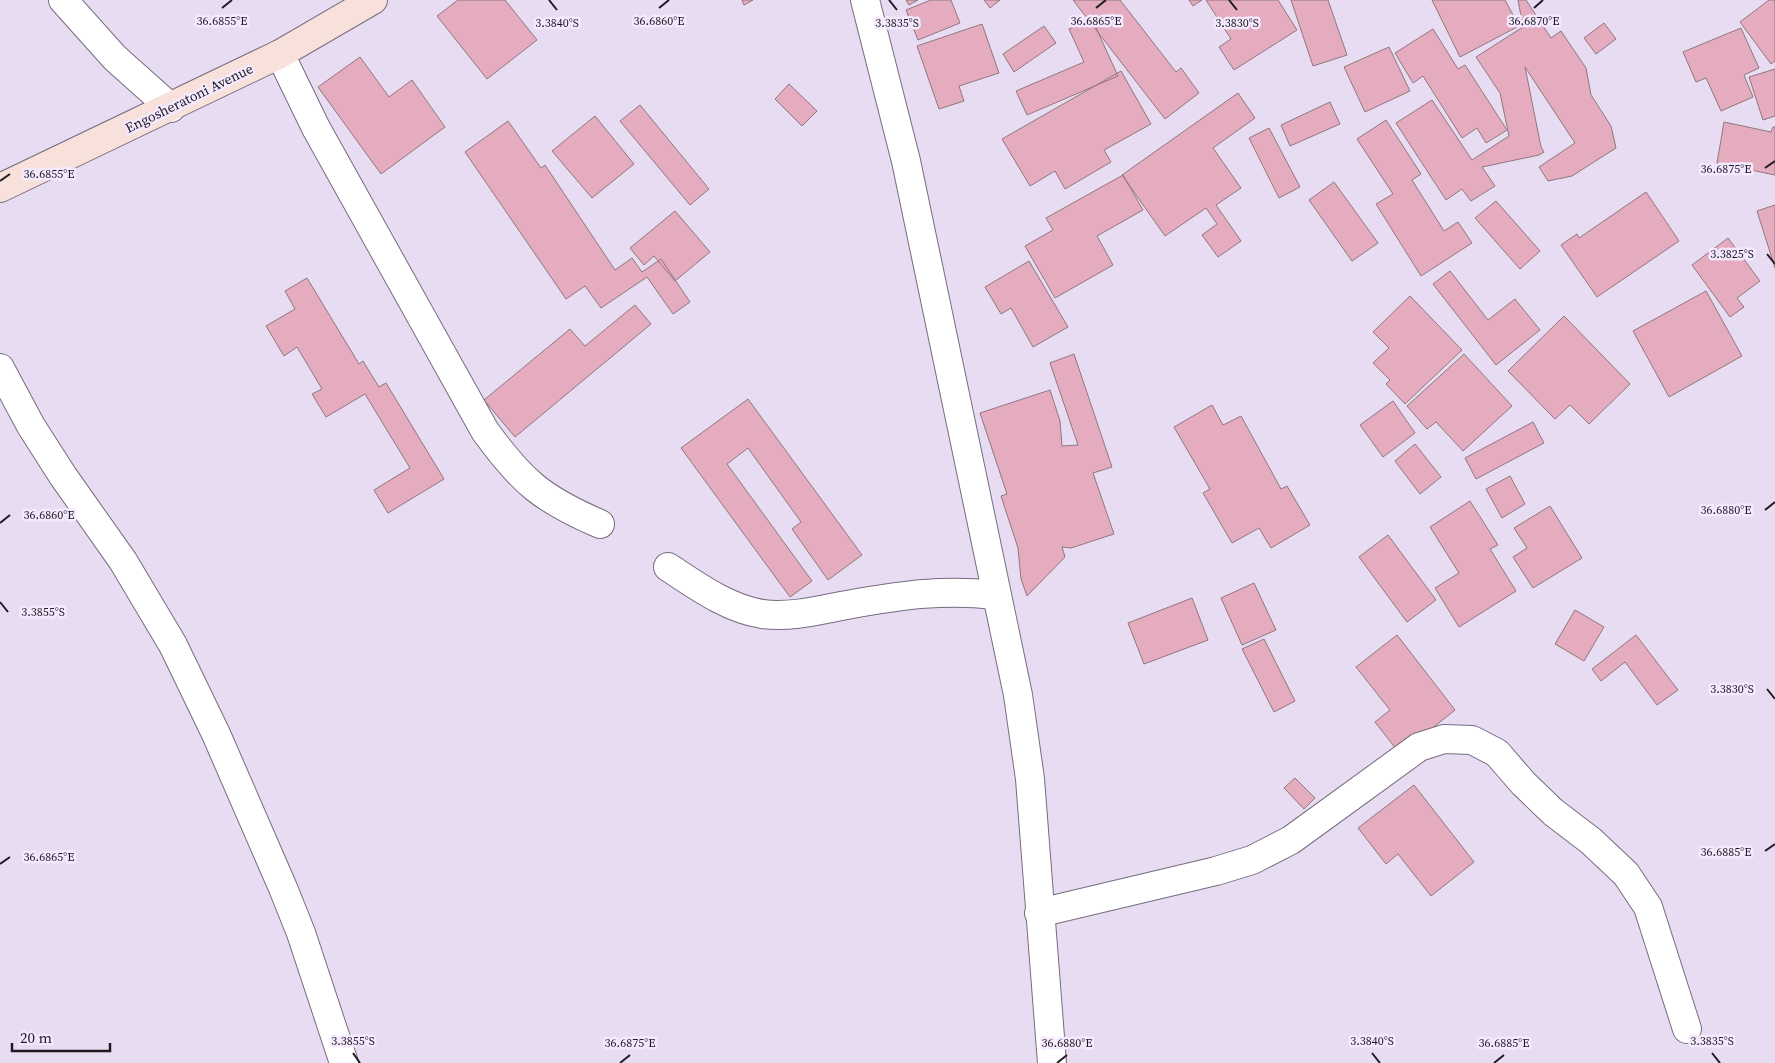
<svg xmlns="http://www.w3.org/2000/svg" width="1775" height="1063" font-family="'Source Serif 4',serif">
	<rect width="100%" height="100%" fill="#e8dcf2"/>
	<!-- building -->
	<path fill="#e5acbf" stroke="#8f777e" d="M458 0H505L537 40 487 79 437 16Z
		M742 0H753L744 5Z
		M906 0H918L909 5Z
		M931 0H951L960 23 918 40 906 10Z
		M984 0H1000L990 8Z
		M1073 0H1120L1176 72 1181 68 1199 93 1165 119Z
		M1189 0H1202L1193 6Z
		M1206 0H1278L1297 30 1234 70 1219 47 1231 39Z
		M1291 0H1328L1347 55 1313 66Z
		M1432 0H1505L1519 26 1460 57Z
		M1518 0H1526L1551 38 1561 31 1586 68 1591 95 1611 126 1616 148 1572 176 1548 181 1539 167 1575 143 1525 67 1541 147 1544 152 1539 155 1482 167 1495 186 1471 201 1462 189 1446 200 1396 123 1432 100 1472 160 1509 136 1500 93 1476 57 1523 27Z
		M1769 0H1775V61L1771 64 1740 22Z
		M1092 19 1118 76 1027 115 1016 91 1084 62 1069 29Z
		M1604 23 1616 39 1596 54 1584 38Z
		M982 24 999 73 959 86 964 101 939 109 917 46Z
		M1044 26 1056 43 1014 72 1003 54Z
		M1741 28 1759 68 1744 75 1753 97 1721 111 1706 78 1696 82 1683 52Z
		M1433 29 1458 69 1465 65 1507 130 1486 143 1477 128 1462 138 1423 76 1413 83 1395 53Z
		M1389 47 1410 91 1365 112 1344 67Z
		M360 57 389 97 412 80 445 127 381 174 318 87Z
		M1775 69V116L1763 120 1749 77Z
		M1121 71 1151 124 1104 150 1111 162 1065 189 1055 171 1030 186 1002 139Z
		M789 84 817 111 802 126 775 99Z
		M1238 93 1255 118 1213 148 1241 188 1216 205 1241 241 1218 257 1202 235 1217 224 1206 208 1165 236 1122 175Z
		M1330 102 1340 124 1290 146 1281 125Z
		M640 105 709 189 690 205 620 121Z
		M595 116 634 164 592 198 552 151Z
		M1386 120 1421 174 1412 180 1444 231 1458 222 1472 243 1421 276 1376 204 1393 194 1357 139Z
		M508 121 541 168 545 165 615 270 632 258 642 272 661 259 690 302 673 314 647 277 601 308 585 286 566 299 465 152Z
		M1724 122 1771 132 1773 127H1775V175L1717 163Z
		M1269 128 1300 187 1279 198 1249 138Z
		M1123 175 1143 210 1097 236 1113 265 1055 298 1025 246 1053 230 1046 218Z
		M1334 182 1378 243 1352 261 1309 200Z
		M1646 192 1679 241 1597 297 1561 245 1577 234 1579 238Z
		M1496 201 1540 251 1520 269 1475 218Z
		M1775 205V268L1757 211Z
		M675 211 710 252 675 281 654 256 644 265 630 248Z
		M1728 238 1760 281 1737 298 1744 307 1730 317 1692 265Z
		M1029 261 1068 327 1033 347 1011 308 1001 314 985 287Z
		M1450 271 1488 320 1515 299 1540 330 1496 365 1433 284Z
		M307 278 359 364 363 361 379 387 386 383 444 479 388 513 374 490 410 468 365 394 326 417 312 394 322 389 297 347 284 356 266 326 295 309 285 291Z
		M1706 291 1742 356 1669 397 1633 331Z
		M1410 296 1462 350 1405 404 1386 384 1390 380 1373 363 1389 348 1373 332Z
		M635 305 651 324 515 437 484 400 570 329 585 346Z
		M1564 316 1630 384 1589 424 1570 405 1555 419 1508 371Z
		M1074 354 1112 467 1093 473 1114 534 1071 548 1062 547 1065 557 1027 596 1021 579 1018 548 1001 496 1007 494 980 413 1050 390 1060 421 1062 446 1078 445 1050 363Z
		M1464 354 1512 406 1463 451 1436 422 1427 429 1407 406Z
		M748 399 862 555 828 580 792 529 801 522 748 448 727 464 812 581 790 597 681 448Z
		M1393 401 1415 433 1383 457 1360 425Z
		M1212 405 1223 425 1241 416 1281 489 1287 486 1310 525 1271 548 1259 528 1232 543 1203 493 1210 489 1174 427Z
		M1533 422 1544 443 1476 479 1465 458Z
		M1415 444 1441 477 1420 494 1395 461Z
		M1510 476 1525 504 1502 518 1486 489Z
		M1470 501 1498 545 1490 549 1516 591 1459 627 1435 588 1459 573 1430 527Z
		M1550 506 1582 558 1533 588 1513 557 1527 548 1514 528Z
		M1388 535 1436 600 1407 622 1359 557Z
		M1254 583 1276 630 1242 645 1221 598Z
		M1192 598 1208 640 1144 664 1128 623Z
		M1575 610 1604 627 1584 661 1555 644Z
		M1397 635 1455 710 1400 754 1375 722 1390 710 1356 667Z
		M1636 635 1678 690 1657 705 1625 662 1601 681 1592 669Z
		M1264 639 1295 701 1274 712 1242 649Z
		M1295 778 1315 798 1304 809 1284 788Z
		M1414 785 1474 862 1431 896 1398 854 1386 864 1358 828Z"/>
	<g fill="none" stroke-linecap="round" stroke-linejoin="round">
		<defs>
			<path id="street" d="M63 0 115 58 171 108
				M865 0 906 161 1018 695 1030 779 1052 1063
				M280 54 316 128 485 431C522 482 542 499 600 524
				M0 368 31 426 63 476 123 561 173 645 216 734 283 888 301 933 344 1063
				M668 567C697 586 727 608 762 614 793 618 823 609 852 604 904 595 943 589 996 595
				M1039 913 1216 871 1252 860 1291 840 1419 747 1444 739 1472 740 1497 753 1523 783 1553 812 1591 841 1626 874 1648 907 1687 1029"/>
			<path id="secondary" d="M0 188 280 54 373 0"/>
		</defs>
		<!-- street casing -->
		<use href="#street" stroke="#766c7e" stroke-width="30"/>
		<!-- secondary casing -->
		<use href="#secondary" stroke="#766c7e" stroke-width="30"/>
		<!-- street -->
		<use href="#street" stroke="#fff" stroke-width="28"/>
		<!-- secondary -->
		<use href="#secondary" stroke="#f8e1db" stroke-width="28"/>
	</g>
	<!-- ticks -->
	<path fill="none" stroke="#1f1b22" stroke-width="2" d="M549 0 557 10M889 0 897 10M1229 0 1237 10M222 8 232 0M659 8 669 0M1096 8 1106 0M1534 8 1543 0M1765 168 1775 161M0 181 10 174M1767 254 1775 264M1765 510 1775 502M0 523 10 515M0 602 8 612M1767 689 1775 699M1765 851 1775 844M0 864 10 857M353 1053 360 1063M1372 1053 1380 1063M1712 1053 1720 1063M620 1063 630 1055M1057 1063 1067 1055M1494 1063 1504 1055"/>
	<g text-anchor="middle" stroke-width="5" stroke-linejoin="round" paint-order="stroke">
		<!-- street labels -->
		<g font-size="14" fill="#1f1b22" stroke="#f5e9ff">
			<text transform="translate(189 98) rotate(-26)" y="5">Engosheratoni Avenue</text>
		</g>
	</g>
	<g font-size="12" text-anchor="middle" fill="#1f1b22" stroke="#f5e9ff" stroke-width="5" stroke-linejoin="round" paint-order="stroke">
		<text x="222" y="25">36.6855°E</text>
		<text x="659" y="25">36.6860°E</text>
		<text x="1096" y="25">36.6865°E</text>
		<text x="1534" y="25">36.6870°E</text>
		<text x="557" y="27">3.3840°S</text>
		<text x="897" y="27">3.3835°S</text>
		<text x="1237" y="27">3.3830°S</text>
		<text x="1726" y="173">36.6875°E</text>
		<text x="49" y="178">36.6855°E</text>
		<text x="1732" y="258">3.3825°S</text>
		<text x="1726" y="514">36.6880°E</text>
		<text x="49" y="519">36.6860°E</text>
		<text x="43" y="616">3.3855°S</text>
		<text x="1732" y="693">3.3830°S</text>
		<text x="1726" y="856">36.6885°E</text>
		<text x="49" y="861">36.6865°E</text>
		<text x="353" y="1045">3.3855°S</text>
		<text x="1372" y="1045">3.3840°S</text>
		<text x="1712" y="1045">3.3835°S</text>
		<text x="630" y="1047">36.6875°E</text>
		<text x="1067" y="1047">36.6880°E</text>
		<text x="1504" y="1047">36.6885°E</text>
	</g>
	<!-- scale -->
	<path d="M12 1043v8h98v-8" fill="none" stroke="#1f1b22" stroke-width="2.5"/>
	<text x="20" y="1043" font-size="15" fill="#1f1b22" stroke="#f5e9ff" stroke-width="4" paint-order="stroke">20 m</text>
</svg>
